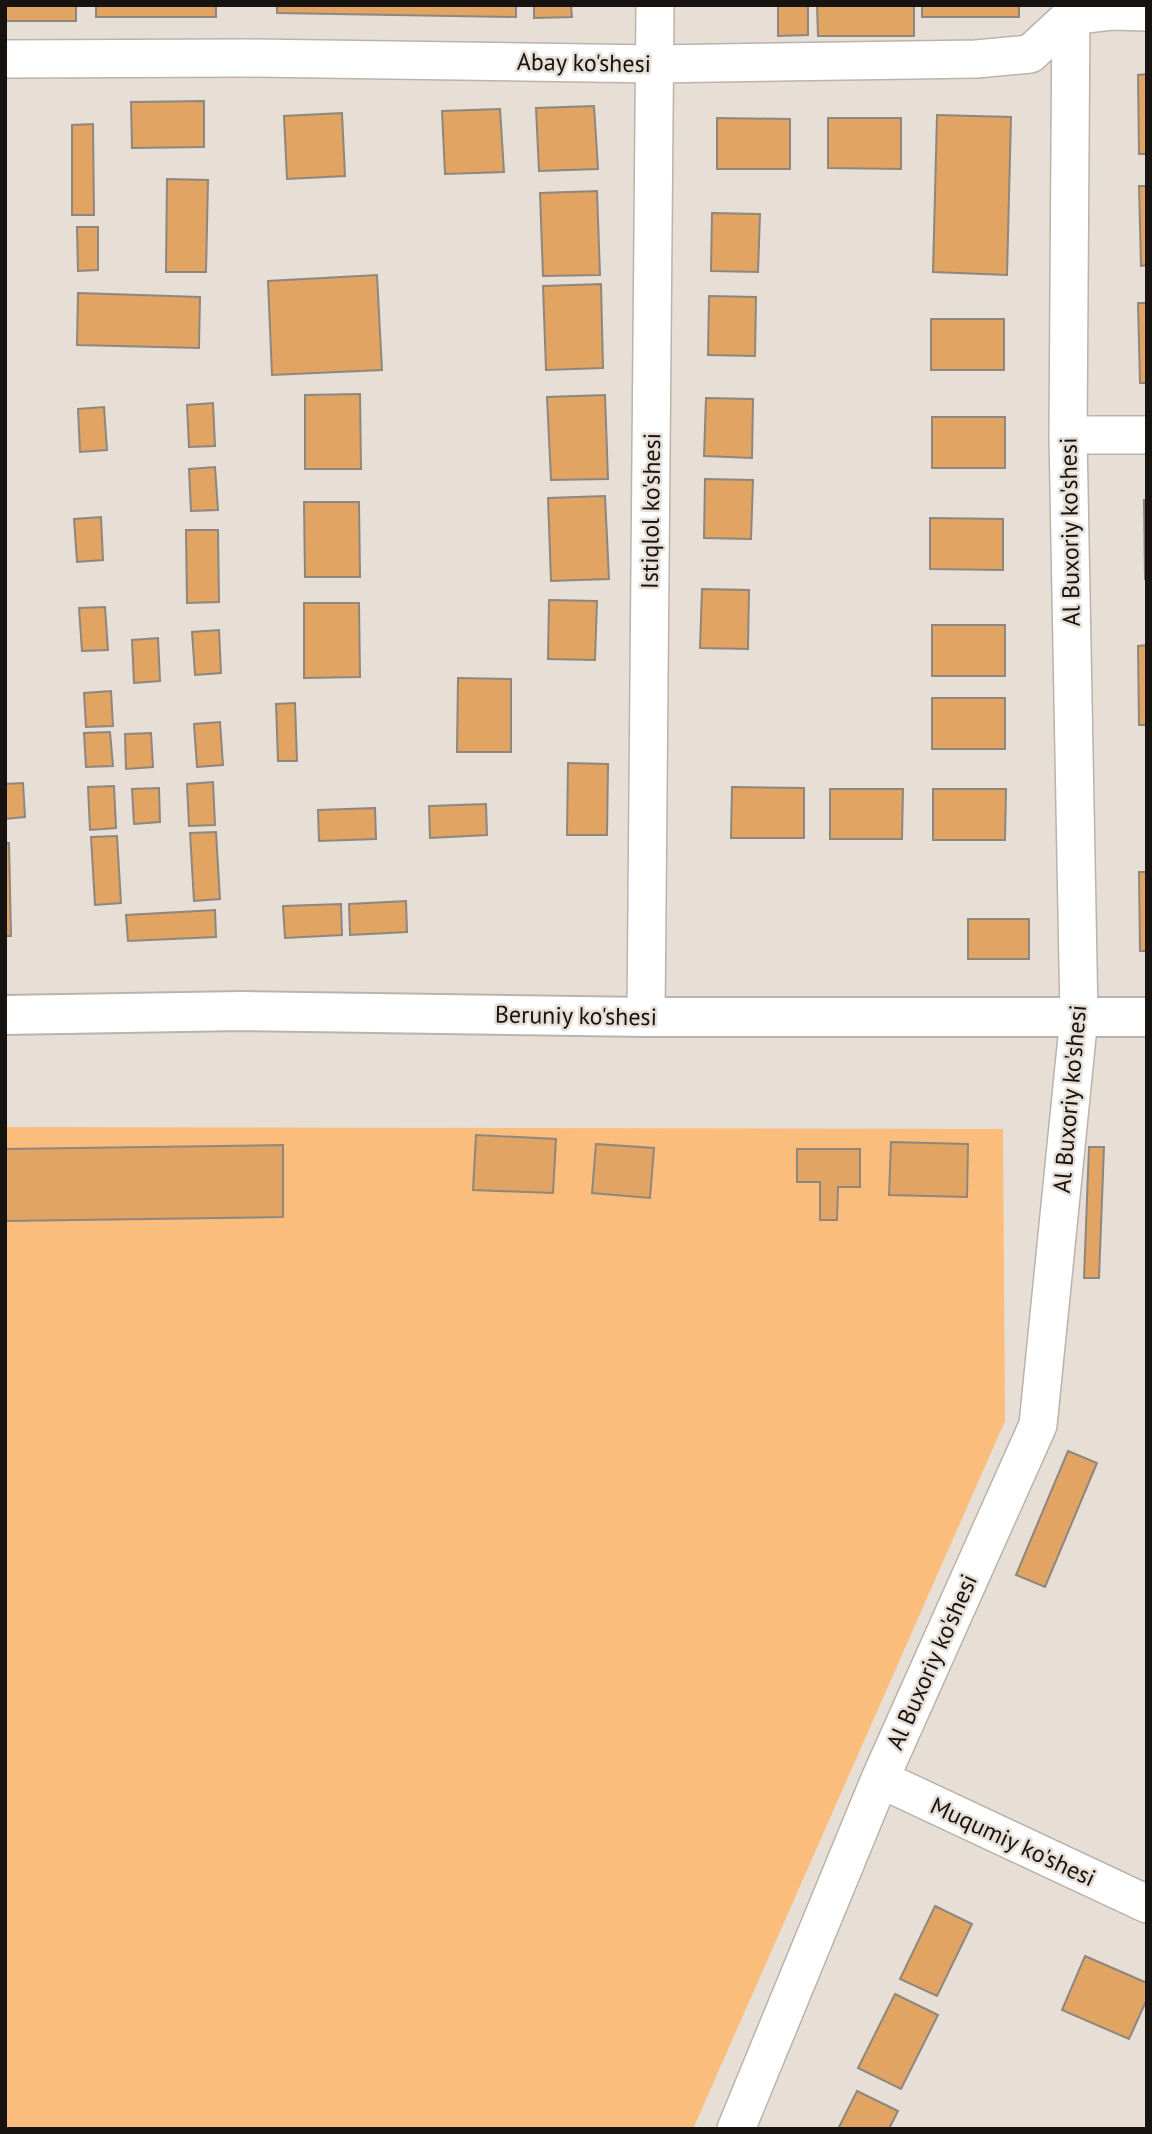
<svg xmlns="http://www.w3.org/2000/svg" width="1152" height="2134" font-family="'PT Sans',sans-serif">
	<rect width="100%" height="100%" fill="#e7ded6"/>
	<!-- green -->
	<path fill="#fabd7b" d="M5 1127 1003 1129 1005 1421 693 2129H5Z"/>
	<!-- building -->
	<path fill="#e1a462" stroke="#8e877f" stroke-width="2" d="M5 5H76V21H5Z
		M96 5H216V17H96Z
		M277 5H516V17L277 13Z
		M534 5H571L572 17 534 18Z
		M778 5H808V35L778 36Z
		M817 5H914V36H818Z
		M922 5H1019V17H922Z
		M1147 74V154H1139L1138 75Z
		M204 101V147L132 148 131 102Z
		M594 106 598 169 539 171 536 108Z
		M500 109 504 172 445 174 442 111Z
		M342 113 345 176 287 179 284 116Z
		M937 115 1011 117 1007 275 933 272Z
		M717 118 790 119V169H717Z
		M828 118H901V169L828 168Z
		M93 124 94 215H72V125Z
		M167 179 208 180 206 272H166Z
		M1139 186H1147V265L1141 266Z
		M597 191 600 275 543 276 540 193Z
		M712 213 760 214 758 272 711 271Z
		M77 227H98V270L78 271Z
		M377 275 382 370 272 375 268 281Z
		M601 284 603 368 546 370 543 286Z
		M78 293 200 297 199 348 77 345Z
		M709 296 756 297 755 356 708 355Z
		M1138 303H1147V383H1140Z
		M931 319H1004V370H931Z
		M360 394 361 469H305V395Z
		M605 395 608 479 551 480 547 397Z
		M706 398 753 399 752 458 704 456Z
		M213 403 215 446 189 447 187 405Z
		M104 407 107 450 80 452 78 409Z
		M932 417H1005V468H932Z
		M215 467 218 510 191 511 189 469Z
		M705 479 753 480 751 539 704 538Z
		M605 496 609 579 551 581 548 498Z
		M1144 500H1147V579H1145Z
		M304 502H359L360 577H305Z
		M101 517 103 560 77 562 74 519Z
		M930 518 1003 519V570L930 569Z
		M186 530H218L219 602 187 603Z
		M702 589 749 590 748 649 700 648Z
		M549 600 597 601 595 660 548 659Z
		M304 603H359L360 677 304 678Z
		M105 607 108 650 82 651 79 608Z
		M932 625H1005V676H932Z
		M219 630 221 673 195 675 192 632Z
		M158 638 160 681 134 683 132 640Z
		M1147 645V725H1139L1138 646Z
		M458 678 511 679V752H457Z
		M111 691 113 726 86 727 84 693Z
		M932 698H1005V749H932Z
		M295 703 297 761H278L276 704Z
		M220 722 223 765 197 767 194 724Z
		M110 732 113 766 86 767 84 733Z
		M151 733 153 767 126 769 125 734Z
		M568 763 608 764 607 835H567Z
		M213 782 215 825 189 826 187 784Z
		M23 783 25 817 5 819V784Z
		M114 786 116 828 90 830 88 787Z
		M732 787 804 788V838H731Z
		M159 788 160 822 134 824 132 789Z
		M830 789H903L902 839H830Z
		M933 789H1006L1005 840H933Z
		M486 804 487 835 430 838 429 806Z
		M375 808 376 839 319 841 318 810Z
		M216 832 220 899 194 901 190 833Z
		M117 836 121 903 95 905 91 837Z
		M5 843H9L11 936H5Z
		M1139 872H1147V951H1140Z
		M406 901 407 932 350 935 349 904Z
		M341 904 342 935 285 938 283 906Z
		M215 910 216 937 128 941 126 915Z
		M968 919H1029V959H968Z
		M476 1135 556 1139 553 1193 473 1190Z
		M891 1142 968 1144 967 1197 889 1195Z
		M596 1144 654 1148 650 1198 592 1193Z
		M283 1145V1217L5 1221V1149Z
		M1089 1147H1104L1099 1278H1084Z
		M797 1149H860V1187H838L837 1220H820V1182H797Z
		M1068 1451 1097 1463 1045 1587 1016 1575Z
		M935 1906 972 1924 937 1996 900 1979Z
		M1085 1956 1147 1983V1999L1129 2039 1062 2010Z
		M895 1994 938 2015 901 2089 858 2068Z
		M857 2091 898 2111 889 2129H838Z"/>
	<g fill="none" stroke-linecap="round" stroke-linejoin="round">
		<defs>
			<path id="minor" d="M5 59 246 58 655 64 976 59 1030 54 1071 16 1113 11 1147 12
				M1068 435H1147
				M646 1017 655 5
				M880 1779 1147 1904
				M736 2129 880 1779 1038 1425 1079 1017 1068 435 1071 5"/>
			<path id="tertiary" d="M5 1015 242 1011 646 1017H1147"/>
		</defs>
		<!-- minor casing -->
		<use href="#minor" stroke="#bbb3ab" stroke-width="40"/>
		<!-- tertiary casing -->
		<use href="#tertiary" stroke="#bbb3ab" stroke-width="42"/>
		<!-- minor -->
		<use href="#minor" stroke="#fff" stroke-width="37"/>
		<!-- tertiary -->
		<use href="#tertiary" stroke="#fff" stroke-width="38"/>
	</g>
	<g text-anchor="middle" stroke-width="5" stroke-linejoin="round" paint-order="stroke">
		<!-- street labels -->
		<g font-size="24" fill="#161311" stroke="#e7ded6">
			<text transform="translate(584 63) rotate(1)" y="8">Abay ko'shesi</text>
			<text transform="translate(651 511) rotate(-89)" y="8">Istiqlol ko'shesi</text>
			<text transform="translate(1070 532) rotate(-91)" y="8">Al Buxoriy ko'shesi</text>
			<text transform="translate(576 1016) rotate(1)" y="8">Beruniy ko'shesi</text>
			<text transform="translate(1070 1099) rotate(-85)" y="8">Al Buxoriy ko'shesi</text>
			<text transform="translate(932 1662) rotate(-66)" y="8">Al Buxoriy ko'shesi</text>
			<text transform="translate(1013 1842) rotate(25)" y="8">Muqumiy ko'shesi</text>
		</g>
	</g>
	<!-- border -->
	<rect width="1152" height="2134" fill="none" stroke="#161311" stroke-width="14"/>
</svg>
